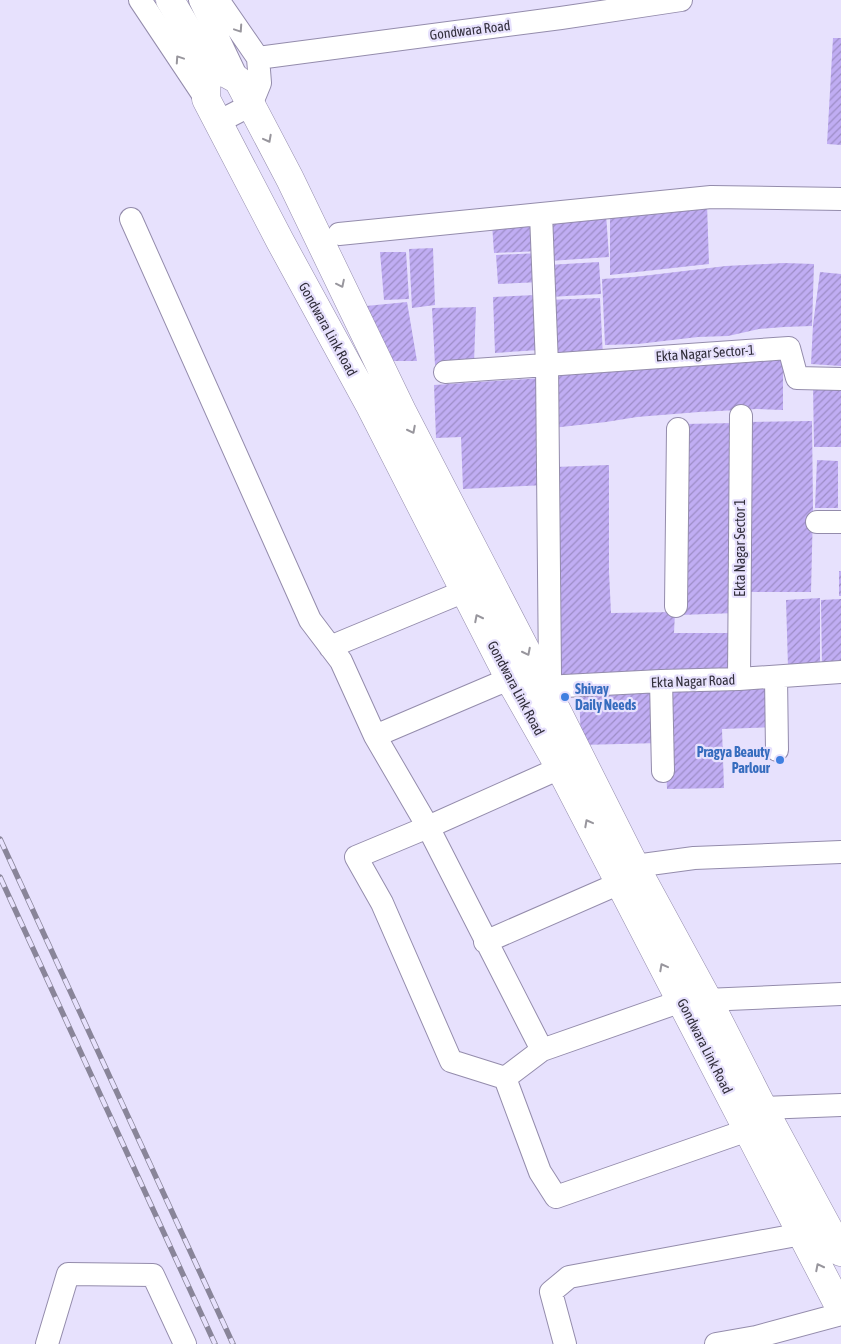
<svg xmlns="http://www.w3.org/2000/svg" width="841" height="1344" font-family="'Asap Condensed',sans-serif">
	<defs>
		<pattern id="building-hatch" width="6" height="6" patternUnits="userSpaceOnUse" patternTransform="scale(1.25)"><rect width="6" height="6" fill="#c0adf3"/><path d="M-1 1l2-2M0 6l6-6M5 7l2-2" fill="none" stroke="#9d8dc6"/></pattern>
	</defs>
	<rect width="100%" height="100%" fill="#e7e1fd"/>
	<!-- building -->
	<path fill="url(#building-hatch)" d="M833 38H841V145L827 144Z
		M707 204 709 264 610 275V214Z
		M606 214 609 257 549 261 546 219Z
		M537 222 539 251 494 253 492 224Z
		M433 248 435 305 412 308 409 249Z
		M380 252H406L409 299 384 300Z
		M540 253 541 282 498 284 496 255Z
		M599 262 601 294 550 297 548 265Z
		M784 263 814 264 812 326 784 327 759 329 728 336 698 337 638 344 605 345 602 279 634 277 726 266Z
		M820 272 841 274V366L811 364 813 325Z
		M536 295 539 350 495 353 493 297Z
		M600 298 603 357 551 360 548 300Z
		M407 302 417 361H385L366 306Z
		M476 307 474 363 435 365 432 308Z
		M783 354V410L757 409 699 412 637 417 606 422 552 428 551 364Z
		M543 378 546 485 463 489 461 437 436 438 434 385Z
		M813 385H841V447H814Z
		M812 421 813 509 811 592H742L744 422Z
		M736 423V613L680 615 683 424Z
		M817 460 838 461V508H815Z
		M609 465V572L611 613 675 612 674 633H734V676L557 681 555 467Z
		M839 571H841V596H839Z
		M820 598V665L788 667 786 600Z
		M841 599V666H822L821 600Z
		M773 683 774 727 722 729 724 788 667 789 663 687Z
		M658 687 660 743 581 745 579 689Z"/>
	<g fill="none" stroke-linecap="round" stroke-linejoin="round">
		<defs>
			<path id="street" d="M140 0 206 99
				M200 0 238 80
				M218 0 258 58 260 83 251 105 218 122
				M258 58 561 18 681 0
				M541 214 547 365 550 676
				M131 219 310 620 341 661 375 736 428 827 356 857 382 903 451 1061 505 1078
				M339 234 711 197 841 199
				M445 372 789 348 797 378 841 379
				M817 522H841
				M676 606 678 429
				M330 647 465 591
				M776 677 777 750
				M739 679 741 416
				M661 681 663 771
				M545 687 661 681 739 679 841 672
				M375 736 497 684 510 680
				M635 866 694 858 841 852
				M485 942 620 883
				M542 1050 428 827 560 768
				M505 1078 542 1050 676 1003H682L705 1000 841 994
				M505 1078 540 1172 556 1197 748 1130
				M763 1108 841 1105
				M47 1344 68 1274 153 1275 185 1344
				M565 1344 551 1292 569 1277 802 1234
				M716 1344 756 1337 841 1314"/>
			<path id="secondary" d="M170 0 207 63 238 80 290 179 403 413 545 687 635 866 708 1000 763 1108 841 1252
				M207 63 206 99 280 241 369 404 510 680 560 768 841 1310"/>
		</defs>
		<!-- street casing -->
		<use href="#street" stroke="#948cac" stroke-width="24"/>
		<!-- secondary casing -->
		<use href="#secondary" stroke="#948cac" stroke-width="29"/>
		<!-- street -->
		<use href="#street" stroke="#fff" stroke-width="22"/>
		<!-- secondary -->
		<use href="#secondary" stroke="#fff" stroke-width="28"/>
		<defs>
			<path id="rail" d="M0 839 233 1344
				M0 877 215 1344"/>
		</defs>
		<!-- rail casing -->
		<use href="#rail" stroke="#898599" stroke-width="5.5"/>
		<!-- rail -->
		<use href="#rail" stroke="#e7e1fd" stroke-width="4" stroke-dasharray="11" stroke-linecap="butt"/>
	</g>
	<!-- one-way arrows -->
	<defs><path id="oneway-chevron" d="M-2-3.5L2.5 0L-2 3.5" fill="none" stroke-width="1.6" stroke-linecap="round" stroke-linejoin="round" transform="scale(1.25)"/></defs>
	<g stroke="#98969d">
		<use href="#oneway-chevron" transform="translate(239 29) rotate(56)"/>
		<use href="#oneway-chevron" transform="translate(179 59) rotate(-124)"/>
		<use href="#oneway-chevron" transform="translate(268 139) rotate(62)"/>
		<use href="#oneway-chevron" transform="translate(341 284) rotate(64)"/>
		<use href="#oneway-chevron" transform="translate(412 430) rotate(63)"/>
		<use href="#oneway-chevron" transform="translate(478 618) rotate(-117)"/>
		<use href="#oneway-chevron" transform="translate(527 652) rotate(63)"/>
		<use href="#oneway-chevron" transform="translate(588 823) rotate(-118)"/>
		<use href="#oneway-chevron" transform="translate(663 967) rotate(-118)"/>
		<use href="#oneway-chevron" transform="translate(819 1267) rotate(-117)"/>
	</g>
	<!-- markers -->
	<g fill="#3f7fe0" stroke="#e7e1fd" stroke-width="2">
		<circle cx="565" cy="697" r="5"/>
		<circle cx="780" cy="760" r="5"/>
	</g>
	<g text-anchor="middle" stroke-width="4.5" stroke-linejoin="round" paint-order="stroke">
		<!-- street labels -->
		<g font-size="14" fill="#312e3b" stroke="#e7e1fd">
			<text transform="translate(470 30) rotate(-7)" y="5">Gondwara Road</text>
			<text transform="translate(328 329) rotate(61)" y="5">Gondwara Link Road</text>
			<text transform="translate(705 353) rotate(-4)" y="5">Ekta Nagar Sector-1</text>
			<text transform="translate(740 548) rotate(-90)" y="5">Ekta Nagar Sector 1</text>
			<text transform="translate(693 681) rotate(-2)" y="5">Ekta Nagar Road</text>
			<text transform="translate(516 688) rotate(62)" y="5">Gondwara Link Road</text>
			<text transform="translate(705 1046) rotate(63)" y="5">Gondwara Link Road</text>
		</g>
		<!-- shop labels -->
		<g font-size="14" font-weight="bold" fill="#366cbe" stroke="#e7e1fd" text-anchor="start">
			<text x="575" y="694">Shivay<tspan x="575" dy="16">Daily Needs</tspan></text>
			<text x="770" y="757" text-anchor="end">Pragya Beauty<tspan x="770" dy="16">Parlour</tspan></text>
		</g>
	</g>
</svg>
